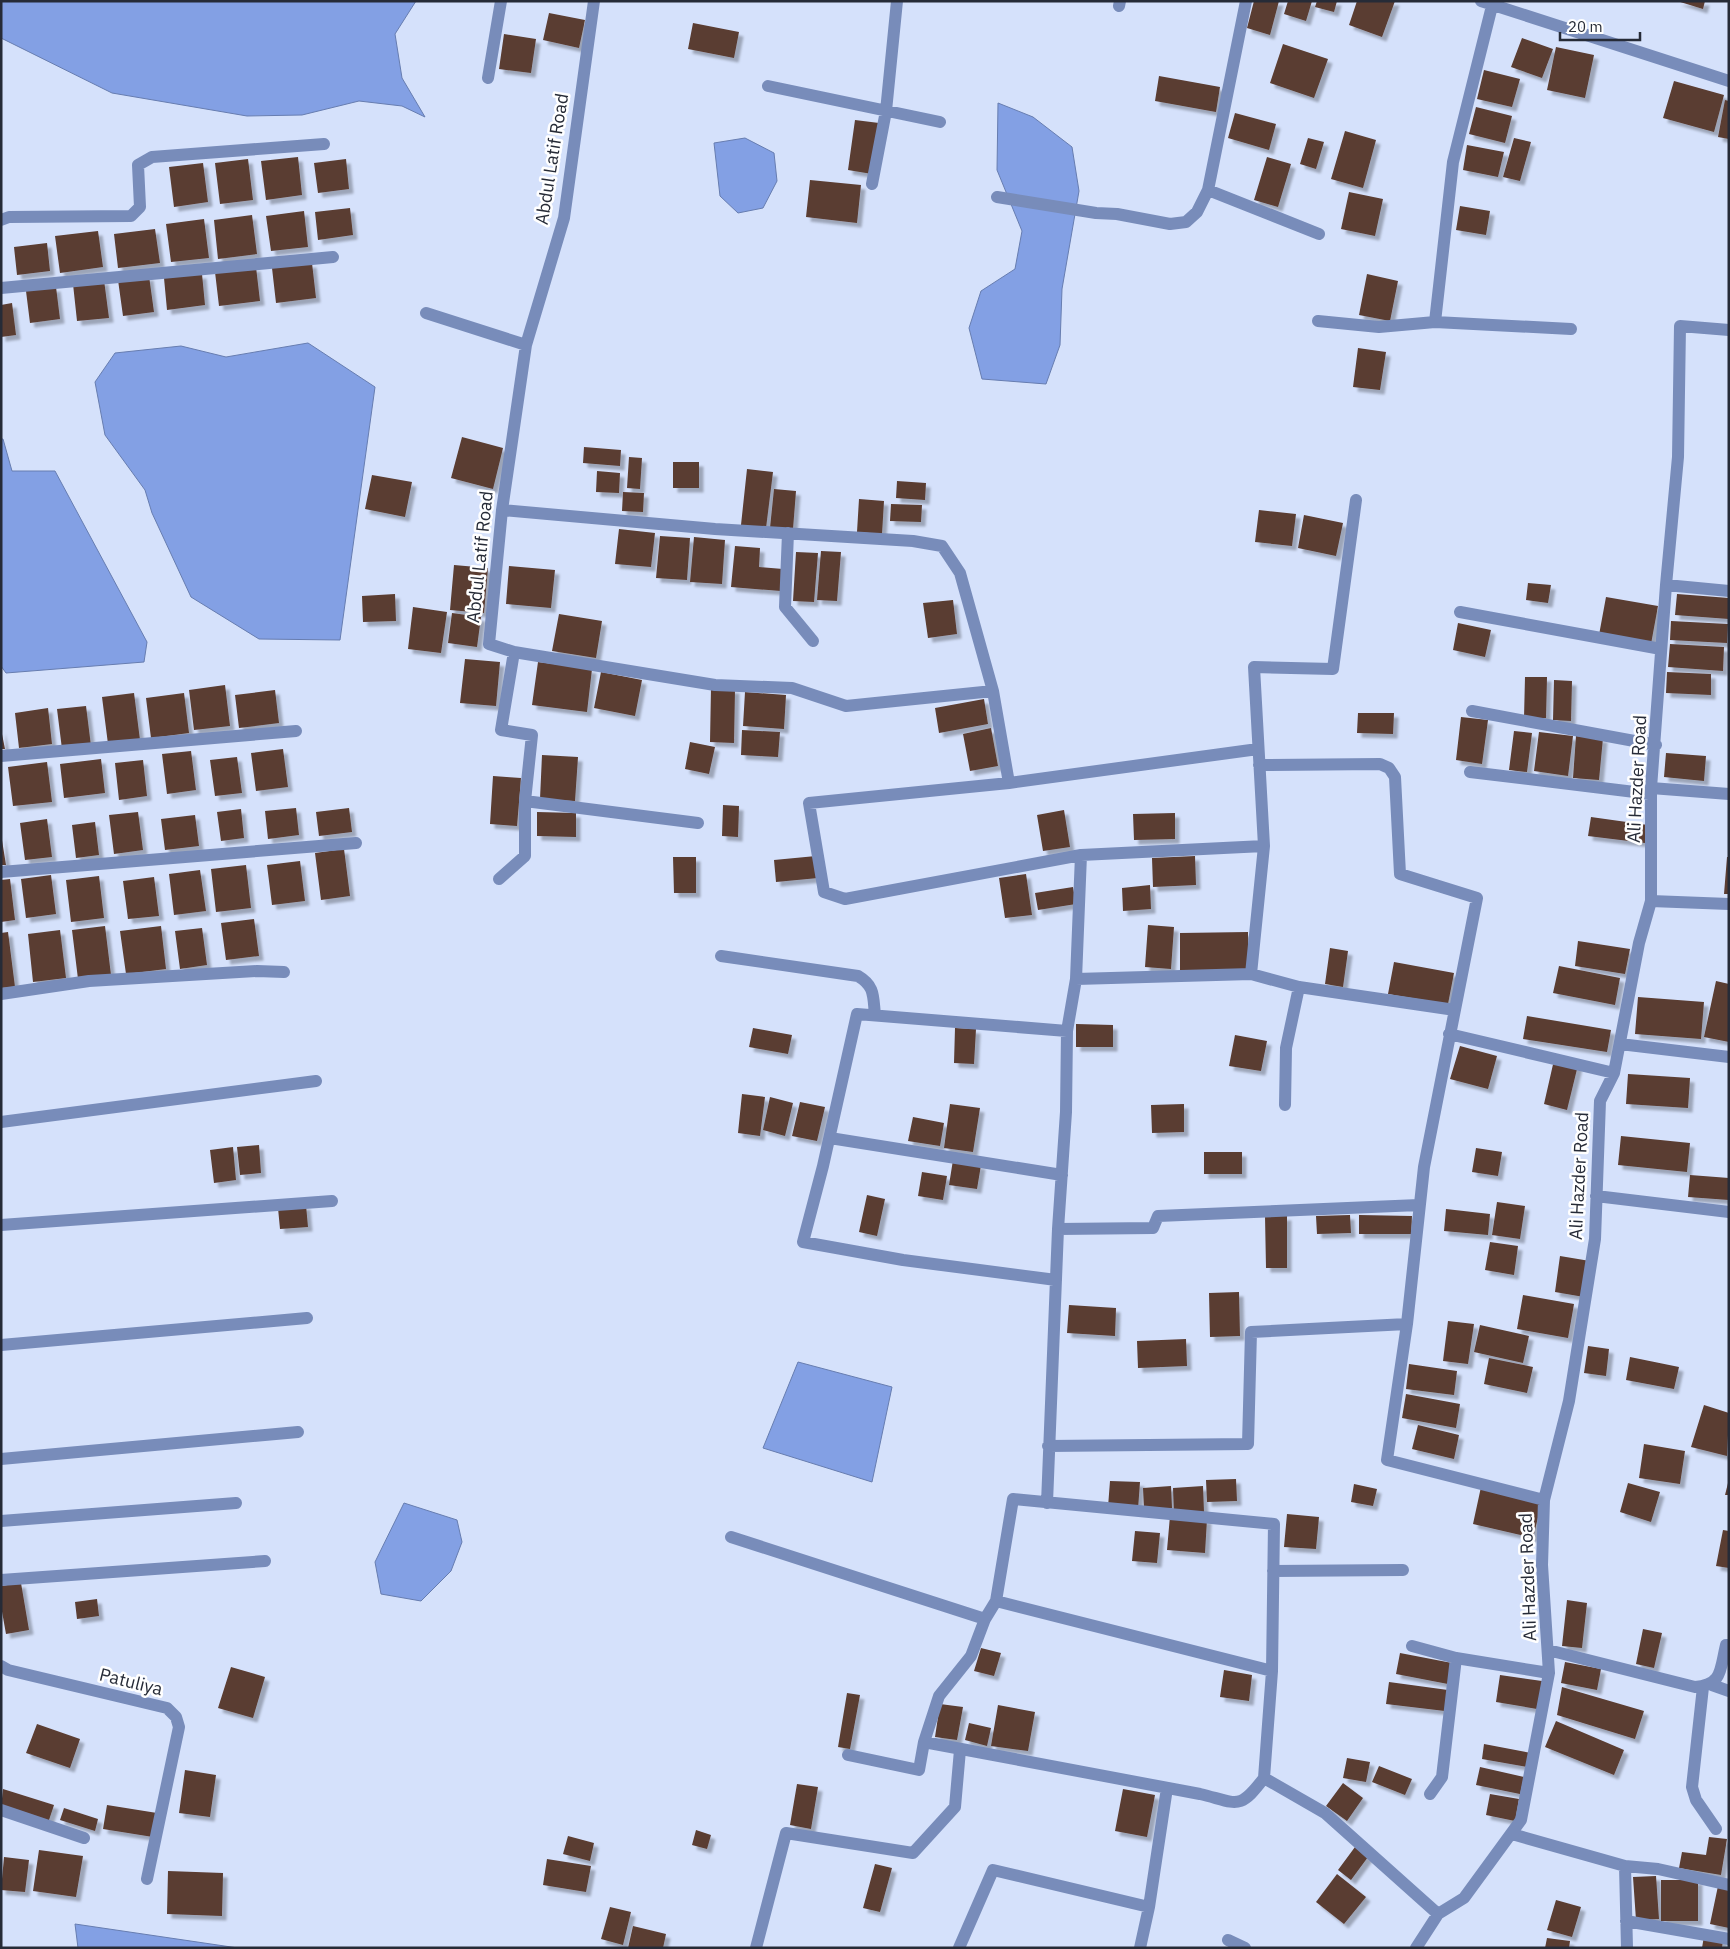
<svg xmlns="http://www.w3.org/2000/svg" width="1730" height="1949" font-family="'IBM Plex Sans',sans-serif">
	<defs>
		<filter id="shadow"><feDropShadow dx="4.5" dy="4.5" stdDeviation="1" flood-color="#0004"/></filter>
	</defs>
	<rect width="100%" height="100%" fill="#d5e1fb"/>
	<!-- water -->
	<path fill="#83a0e4" stroke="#677db0" d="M1 1H416L395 34 402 78 425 117 402 106 359 101 302 115 247 116 112 93 1 38Z
		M998 103 1033 117 1072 147 1079 191 1062 289 1060 345 1046 384 982 379 969 328 981 291 1015 269 1022 231 997 170Z
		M745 138 774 153 777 181 763 208 738 213 720 196 714 143Z
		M308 343 375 387 340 640 259 639 191 597 152 513 145 490 105 435 95 382 115 353 181 346 226 357Z
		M1 439H3L12 471H55L147 642 144 662 6 673 1 666Z
		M798 1362 892 1387 872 1482 763 1448Z
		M404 1503 457 1520 462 1542 451 1571 421 1601 381 1594 375 1562Z
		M75 1924 238 1948H78Z"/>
	<!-- building -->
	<path fill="#5a3c31" filter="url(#shadow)" d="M1254 1H1279L1270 35 1247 28Z
		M1288 1H1312L1306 21 1284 14Z
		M1317 1H1337L1334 12 1315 7Z
		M1357 1H1395L1382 37 1349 25Z
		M1677 1H1705L1703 9Z
		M549 13 585 20 579 48 543 40Z
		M693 23 739 32 734 58 688 49Z
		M504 34 536 39 531 73 499 69Z
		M1522 38 1553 49 1542 78 1511 67Z
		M1283 44 1328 59 1314 98 1270 83Z
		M1556 47 1594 55 1585 98 1547 90Z
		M1484 70 1520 79 1512 107 1477 99Z
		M1159 76 1220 87 1216 112 1155 101Z
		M1674 81 1724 95 1714 132 1663 118Z
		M1725 100 1729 101V139L1718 137Z
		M1476 107 1512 116 1505 143 1469 134Z
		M1235 113 1276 124 1269 150 1228 138Z
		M855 120 879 123 872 174 848 170Z
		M1345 131 1376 140 1363 188 1331 179Z
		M1308 138 1324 142 1316 169 1300 164Z
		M1514 138 1531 142 1520 181 1503 177Z
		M1467 145 1504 152 1498 177 1463 170Z
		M298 157 302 195 266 200 261 161Z
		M1267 157 1291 164 1278 207 1254 200Z
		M248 159 253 200 220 204 215 163Z
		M346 159 349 189 318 193 314 163Z
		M203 163 208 202 174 207 169 167Z
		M810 180 861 185 857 223 806 217Z
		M1349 192 1383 199 1375 236 1341 229Z
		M1460 206 1490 211 1486 235 1456 230Z
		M350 208 353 235 318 240 315 212Z
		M304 211 308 247 271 251 266 216Z
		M252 215 257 254 218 259 214 220Z
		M204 219 209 258 171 262 166 224Z
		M155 229 160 263 118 268 114 234Z
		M98 231 103 267 60 273 55 236Z
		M47 243 50 271 17 275 14 247Z
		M312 263 316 298 276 303 272 268Z
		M256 267 260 301 219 306 215 272Z
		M202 274 205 305 167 310 164 278Z
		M1367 274 1398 281 1390 321 1359 315Z
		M149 276 154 312 123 316 118 280Z
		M104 280 109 318 77 321 73 284Z
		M56 287 60 319 30 323 26 291Z
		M12 303 16 335 1 337V305Z
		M1358 348 1386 352 1380 390 1353 387Z
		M462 437 503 448 493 489 451 478Z
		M584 447 621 450 620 466 583 463Z
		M629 457 642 458 640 489 627 488Z
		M673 462H699V488H673Z
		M747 469 773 472 766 528 741 525Z
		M597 471 620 473 619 493 596 492Z
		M372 475 412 482 405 517 365 509Z
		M897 481 926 483 925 500 896 498Z
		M774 489 796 491 793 529 770 528Z
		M623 492 644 493 643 512 622 511Z
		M859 499 884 501 882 534 857 532Z
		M891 504 922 505 921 522 890 521Z
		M1259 510 1296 514 1292 546 1255 542Z
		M1304 515 1343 523 1336 556 1298 548Z
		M619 529 655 533 651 567 615 564Z
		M660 536 690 538 687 580 656 578Z
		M694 537 725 540 722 584 690 582Z
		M735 546 760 548 759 567 783 569 781 591 731 587Z
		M821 551 841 552 837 601 817 600Z
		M796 552 818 553 814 602 793 601Z
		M454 565 488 568 484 613 450 610Z
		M509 566 555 570 551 608 506 604Z
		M1528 583 1551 585 1548 603 1526 600Z
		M395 594 396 621 363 622 362 596Z
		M1677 594 1729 598V619L1675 615Z
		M1606 597 1658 606 1651 644 1599 635Z
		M953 600 957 634 928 638 923 603Z
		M413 607 447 612 441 653 408 649Z
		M452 613 481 617 477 647 448 643Z
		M559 614 602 621 596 658 552 651Z
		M1671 621 1728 624 1727 643 1670 640Z
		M1458 623 1491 630 1485 657 1453 650Z
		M1670 644 1724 647 1723 671 1668 667Z
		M465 659 500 662 496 706 460 703Z
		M538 662 592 669 587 712 532 705Z
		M601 672 642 680 635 716 594 708Z
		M1667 672 1711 674V695L1666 693Z
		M1525 677H1547L1546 718H1524Z
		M1554 680 1572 681 1571 721 1553 720Z
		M225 685 230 726 194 730 189 690Z
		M711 688 735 689 734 743 710 742Z
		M275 690 279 723 239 728 235 695Z
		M745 692 786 695 784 729 743 726Z
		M134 693 140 740 108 744 102 697Z
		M184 693 189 733 151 738 146 698Z
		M984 699 988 724 939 733 935 708Z
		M86 706 91 746 62 749 57 709Z
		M48 708 52 744 19 748 15 713Z
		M1358 713H1394L1393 734 1357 733Z
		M1461 717 1488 720 1482 764 1456 760Z
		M991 728 998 766 970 771 963 734Z
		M1 729 5 749H1Z
		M742 730 780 732 778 757 741 755Z
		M1514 731 1532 733 1527 772 1509 770Z
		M1539 732 1573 736 1568 776 1534 771Z
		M1576 736 1603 738 1599 780 1573 778Z
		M690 742 715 747 709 774 685 769Z
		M283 749 288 787 256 791 251 753Z
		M191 751 196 790 167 794 162 754Z
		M1666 753 1706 756 1704 781 1664 777Z
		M542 755 578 757 575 801 540 799Z
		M237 757 242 793 215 796 210 760Z
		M101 759 105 793 64 798 60 764Z
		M143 760 147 796 119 800 115 763Z
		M47 762 52 802 13 806 8 767Z
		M493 776 521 778 517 826 490 824Z
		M723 805 739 806 738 837 722 836Z
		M296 808 299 835 268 839 265 811Z
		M349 808 352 832 319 836 316 812Z
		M241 809 244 838 221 841 217 812Z
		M1064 810 1070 847 1043 851 1037 815Z
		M138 812 143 850 114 854 109 815Z
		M537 812 576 813V837L537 836Z
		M1175 813V839L1134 840 1133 814Z
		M195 815 199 846 165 850 161 819Z
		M1591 817 1648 825 1645 843 1588 836Z
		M47 819 52 857 25 860 20 823Z
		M95 822 99 855 76 858 72 825Z
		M1 834 6 865H1Z
		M344 849 350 896 321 900 315 853Z
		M816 856 818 878 776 882 774 860Z
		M1195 856 1196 885 1153 887 1152 858Z
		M673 857H696V893H674Z
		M1727 857H1729V894H1724Z
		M300 861 305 901 272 905 267 865Z
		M246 865 251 908 216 912 211 869Z
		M200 870 206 911 174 915 169 874Z
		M1026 874 1032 915 1005 918 999 878Z
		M51 875 56 914 26 918 21 879Z
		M99 876 104 918 71 922 66 880Z
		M154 877 159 916 128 919 123 881Z
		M10 879 15 920 1 922V880Z
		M1150 885 1151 909 1123 911 1122 888Z
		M1073 887 1076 904 1038 910 1035 893Z
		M254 919 259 956 226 960 221 923Z
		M1148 925 1174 927 1171 969 1145 967Z
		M105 926 111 975 78 979 72 930Z
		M161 926 166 969 126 974 120 931Z
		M202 928 207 965 180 969 175 931Z
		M60 930 66 978 33 982 28 934Z
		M8 932 15 987 1 988V933Z
		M1248 932V970H1180V933Z
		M1578 941 1630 949 1625 974 1575 966Z
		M1330 948 1348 951 1343 987 1325 984Z
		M1394 962 1454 973 1448 1004 1388 994Z
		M1559 966 1620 978 1615 1005 1553 993Z
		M1716 981 1729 984V1042L1704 1037Z
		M1638 997 1704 1002 1701 1039 1635 1034Z
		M1527 1016 1611 1030 1607 1052 1523 1039Z
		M1076 1024 1113 1025V1047H1076Z
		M753 1028 792 1035 788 1054 749 1047Z
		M955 1028 976 1029 974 1064 954 1063Z
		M1235 1035 1267 1041 1261 1071 1229 1066Z
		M1460 1046 1497 1056 1488 1089 1450 1079Z
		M1554 1060 1578 1065 1567 1110 1544 1104Z
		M1628 1074 1690 1078 1688 1108 1626 1104Z
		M742 1094 765 1097 760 1136 738 1133Z
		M770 1097 793 1103 785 1136 763 1130Z
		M800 1102 825 1107 817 1141 792 1136Z
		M950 1104 980 1108 973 1152 944 1148Z
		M1184 1104V1132L1152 1133 1151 1105Z
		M913 1117 944 1123 940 1146 908 1141Z
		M1621 1136 1690 1143 1687 1172 1618 1165Z
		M259 1145 261 1173 240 1175 237 1147Z
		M233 1147 236 1180 214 1183 210 1150Z
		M1476 1148 1502 1152 1498 1176 1472 1172Z
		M1204 1152H1242V1174H1204Z
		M953 1160 981 1165 977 1189 949 1185Z
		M922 1172 947 1176 943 1200 918 1196Z
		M1690 1175 1729 1178V1200L1688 1197Z
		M867 1195 885 1199 877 1236 859 1232Z
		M1497 1202 1525 1206 1520 1239 1492 1235Z
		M306 1205 308 1227 280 1229 278 1208Z
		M1446 1209 1490 1214 1488 1235 1444 1231Z
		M1350 1215 1351 1233 1317 1234 1316 1216Z
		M1359 1215 1412 1216 1411 1234H1359Z
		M1265 1216H1287V1268H1266Z
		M1490 1242 1518 1246 1514 1275 1485 1270Z
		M1560 1256 1590 1261 1584 1297 1555 1292Z
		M1239 1292 1240 1336 1210 1337 1209 1293Z
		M1523 1295 1574 1304 1568 1338 1517 1329Z
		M1069 1305 1116 1308 1115 1336 1067 1333Z
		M1448 1321 1474 1324 1468 1364 1443 1361Z
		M1480 1325 1529 1336 1523 1363 1474 1352Z
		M1186 1339 1187 1366 1138 1368 1137 1341Z
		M1588 1346 1609 1349 1606 1376 1584 1373Z
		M1630 1357 1679 1367 1674 1389 1626 1380Z
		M1489 1358 1533 1367 1527 1393 1484 1384Z
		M1409 1364 1457 1371 1454 1395 1406 1389Z
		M1406 1394 1460 1404 1456 1428 1402 1418Z
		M1704 1405 1729 1413 1727 1456 1691 1447Z
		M1418 1425 1459 1435 1454 1459 1412 1449Z
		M1644 1444 1685 1451 1680 1484 1639 1478Z
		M1236 1479 1237 1501 1207 1502 1206 1480Z
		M1110 1481 1140 1482 1138 1509 1108 1507Z
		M1628 1483 1660 1492 1651 1522 1620 1512Z
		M1728 1483 1729 1495H1725Z
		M1354 1484 1377 1489 1373 1506 1351 1502Z
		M1171 1486 1172 1508 1144 1509 1143 1488Z
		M1203 1486 1204 1512 1174 1513 1173 1488Z
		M1481 1487 1542 1501 1533 1538 1473 1524Z
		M1287 1514 1319 1517 1316 1549 1284 1547Z
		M1170 1516 1207 1519 1205 1553 1167 1550Z
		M1723 1530 1729 1531V1568L1716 1566Z
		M1135 1531 1160 1533 1157 1563 1132 1561Z
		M21 1583 29 1630 6 1634 1 1606V1586Z
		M97 1599 99 1616 77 1619 75 1602Z
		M1567 1600 1587 1603 1582 1648 1562 1646Z
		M1643 1629 1662 1633 1654 1668 1636 1664Z
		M981 1648 1001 1653 994 1676 974 1671Z
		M1400 1653 1452 1663 1448 1684 1396 1674Z
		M1565 1662 1601 1669 1597 1690 1561 1683Z
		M231 1667 265 1677 253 1718 218 1708Z
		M1224 1670 1252 1675 1249 1701 1220 1697Z
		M1500 1675 1542 1681 1537 1709 1496 1702Z
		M1389 1682 1448 1690 1445 1711 1386 1704Z
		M1562 1687 1644 1711 1635 1739 1557 1715Z
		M847 1693 860 1695 850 1749 838 1747Z
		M940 1704 963 1707 957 1740 935 1737Z
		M998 1705 1035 1712 1028 1751 991 1746Z
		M1556 1721 1624 1750 1614 1775 1545 1747Z
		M969 1723 991 1728 987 1746 965 1740Z
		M37 1724 80 1739 70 1768 26 1753Z
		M1484 1744 1531 1753 1528 1767 1482 1759Z
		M1347 1758 1370 1762 1366 1782 1343 1778Z
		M1379 1766 1412 1779 1405 1795 1372 1782Z
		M1480 1767 1524 1777 1520 1794 1476 1785Z
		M185 1770 216 1775 210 1817 179 1813Z
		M1343 1783 1363 1798 1347 1821 1326 1806Z
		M797 1784 818 1787 811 1829 790 1825Z
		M3 1789 54 1805 48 1823 1 1808Z
		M1123 1789 1155 1795 1147 1837 1115 1831Z
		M1490 1794 1519 1799 1515 1821 1486 1815Z
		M107 1805 157 1813 153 1837 103 1829Z
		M64 1808 98 1819 95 1831 60 1820Z
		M696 1830 711 1835 707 1849 692 1845Z
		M568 1836 594 1843 590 1861 563 1854Z
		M1709 1837 1727 1839 1721 1875 1679 1868 1682 1852 1706 1855Z
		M1355 1847 1368 1857 1351 1880 1338 1870Z
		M39 1850 83 1856 76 1897 33 1891Z
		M4 1857 29 1860 25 1892 1 1890Z
		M547 1859 591 1866 586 1892 543 1885Z
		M875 1864 892 1868 880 1912 863 1908Z
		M168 1871 223 1873 222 1916 167 1914Z
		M1337 1874 1366 1897 1344 1924 1316 1902Z
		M1656 1876 1659 1919 1636 1920 1633 1877Z
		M1661 1880H1698V1921H1661Z
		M1718 1886 1729 1888V1928L1710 1924Z
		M1556 1900 1581 1907 1572 1937 1547 1930Z
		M610 1907 631 1912 623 1945 601 1939Z
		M633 1926 666 1934 663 1948H628Z
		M1704 1936 1723 1939 1722 1948H1702Z
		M1547 1938 1570 1941 1569 1948H1545Z"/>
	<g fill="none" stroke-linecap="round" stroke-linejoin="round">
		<!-- minor -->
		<path stroke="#788cba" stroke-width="12" d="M594 1 564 218 526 345 502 510 489 644 514 652 715 685 792 688 846 706 993 691
			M1481 1 1729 81
			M1119 6 1120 1
			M488 78 501 1
			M768 86 940 122
			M872 184 886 111 897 1
			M1208 190 1319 234
			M997 197 1096 213 1117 214 1170 224 1186 222 1197 212 1208 190 1246 1
			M1 220 9 217 131 216 140 207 138 165 152 157 324 144
			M1 288 333 257
			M426 313 526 345
			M1318 321 1379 327 1435 322 1571 329
			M1435 322 1453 162 1492 6
			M502 510 715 529 913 541 942 546 960 573 993 691 1009 783
			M788 533 785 607 813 641
			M1666 585 1729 591
			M1460 612 1661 649
			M1472 711 1656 745
			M1258 749 1009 783 809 803 824 892 845 899 1081 855 1264 846
			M1 756 296 731
			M1259 765 1380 764 1389 768 1395 777 1400 874 1477 898 1424 1167 1407 1324 1387 1460 1544 1500
			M1470 772 1651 794
			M1651 788 1729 794
			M525 801 698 823
			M1081 855 1076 979 1251 974 1299 987 1455 1010
			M1 872 356 843
			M499 879 525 856V801L532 735 501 730 514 652
			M1651 901 1729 904
			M721 956 858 976C875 986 873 996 875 1015
			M1251 974 1264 846 1254 667 1333 669 1356 500
			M1 994 89 981 257 971 284 972
			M1449 1034 1614 1073
			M1620 1044 1729 1057
			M1285 1105 1286 1048 1299 987
			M1 1122 316 1081
			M830 1138 1062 1175
			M1596 1196 1729 1212
			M1 1225 332 1201
			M1058 1229 1153 1228 1158 1216 1419 1205
			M1056 1280 903 1260 803 1242 823 1166 857 1014 1067 1031
			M1 1345 307 1318
			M1048 1446 1248 1444 1251 1332 1407 1324
			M1 1459 298 1432
			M1047 1503 1058 1229 1066 1112 1067 1031 1076 979
			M1 1521 236 1503
			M731 1537 985 1619
			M1273 1571 1403 1570
			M1 1580 265 1561
			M996 1601 1272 1671
			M1412 1646 1456 1658 1549 1673
			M1548 1650 1695 1687C1723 1685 1720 1669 1726 1645H1729
			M1 1666 8 1670 167 1708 176 1717 179 1727 147 1879
			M1712 1685 1729 1691
			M1703 1687 1692 1787 1696 1800 1716 1829
			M848 1755 919 1770 924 1742
			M1264 1778 1272 1671 1274 1524 1013 1499 996 1601 985 1619 971 1656 939 1696 924 1742 1200 1794C1238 1803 1239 1811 1264 1778L1325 1813 1438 1914
			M1430 1794 1442 1777 1456 1658
			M1 1810 84 1838
			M1512 1834 1625 1866 1658 1869 1729 1885
			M1625 1866 1627 1948
			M1626 1921 1729 1939
			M1228 1940 1245 1948
			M756 1948 786 1833 913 1853 955 1807 960 1750
			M959 1948 993 1870 1149 1907
			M1140 1948 1149 1907 1167 1788
			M1416 1948 1438 1914 1464 1898 1521 1820 1549 1673 1542 1565 1544 1500 1569 1401 1595 1239 1600 1101 1614 1073 1639 943 1651 901V788L1666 585 1678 457 1680 326 1729 330"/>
	</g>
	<g text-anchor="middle" stroke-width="5" stroke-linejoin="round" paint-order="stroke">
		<!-- street labels -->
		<g font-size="18" fill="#262b37" stroke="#fff">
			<text transform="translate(552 159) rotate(-81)" y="6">Abdul Latif Road</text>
			<text transform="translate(480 557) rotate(-84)" y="6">Abdul Latif Road</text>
			<text transform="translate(1637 779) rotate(-87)" y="6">Ali Hazder Road</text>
			<text transform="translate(1579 1176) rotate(-87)" y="6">Ali Hazder Road</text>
			<text transform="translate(1528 1577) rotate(-92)" y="6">Ali Hazder Road</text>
			<text transform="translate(131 1682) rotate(14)" y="6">Patuliya</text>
		</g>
	</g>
	<!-- border -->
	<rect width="1730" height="1949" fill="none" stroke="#262b37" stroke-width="5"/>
	<!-- scale -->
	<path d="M1560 32v8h80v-8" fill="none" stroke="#262b37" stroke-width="2.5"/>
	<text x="1568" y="32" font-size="15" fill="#262b37" stroke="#ffffff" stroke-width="4" paint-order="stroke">20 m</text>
</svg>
